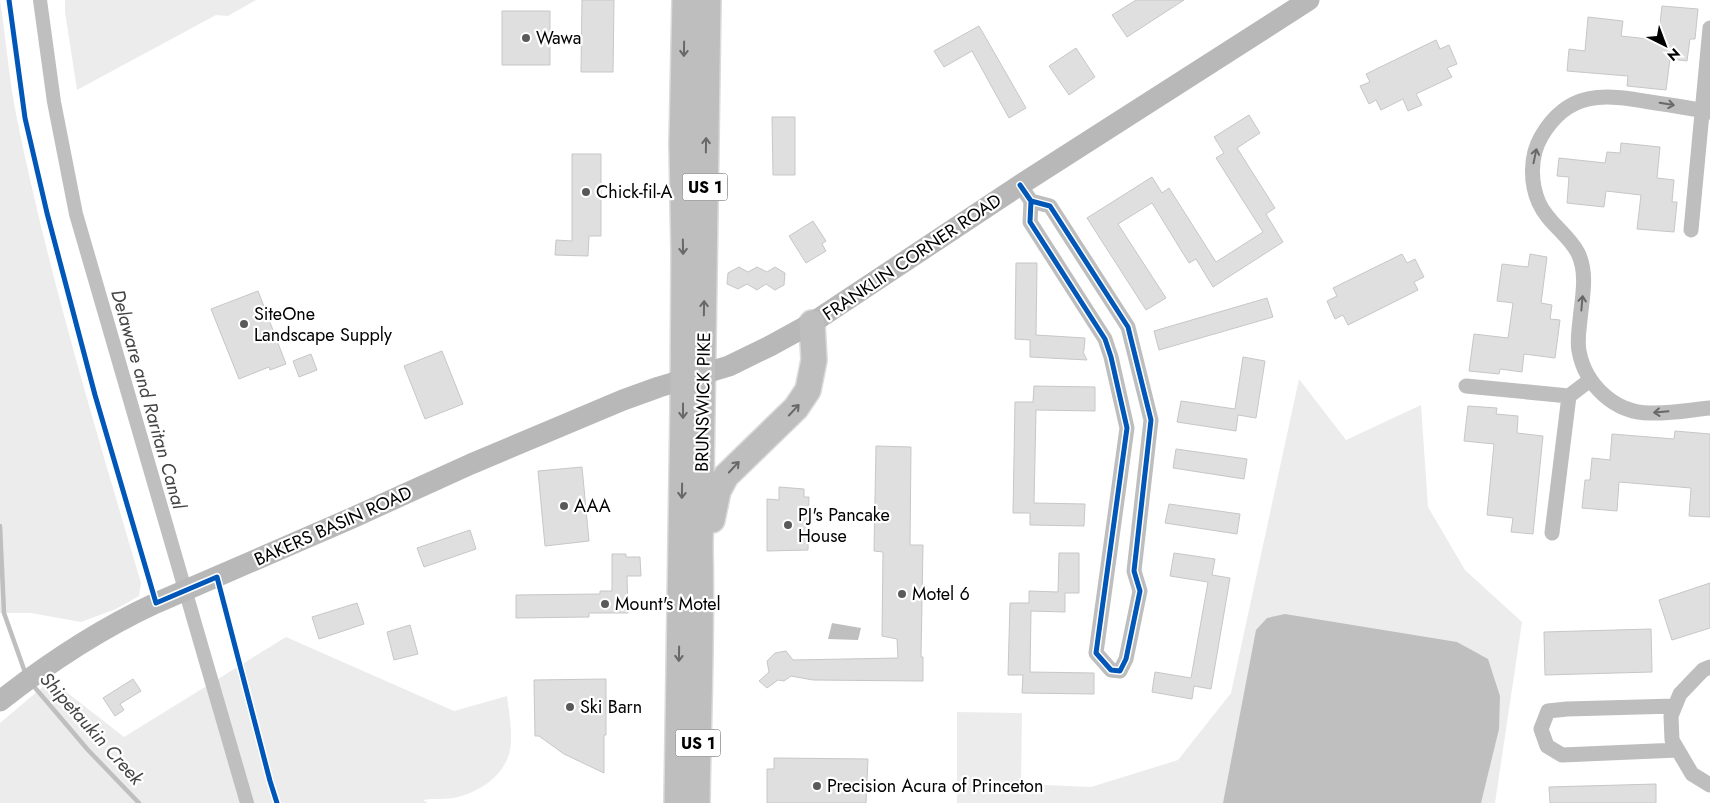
<svg xmlns="http://www.w3.org/2000/svg" width="1710" height="803" font-family="Jost,sans-serif">
	<rect width="100%" height="100%" fill="#fff"/>
	<!-- green -->
	<path fill="#ececec" d="M0 0C6 39 9 80 17 119 49 276 96 430 141 583L139 596 116 609 81 622 31 613H0Z
		M65 0H256L228 16 216 15 77 90 65 12Z
		M1299 379 1346 440 1421 405 1428 507 1465 570 1522 622 1495 803H957V712L1022 713 1021 784 1091 787 1178 760 1231 693Z
		M286 637 454 711 507 696C509 712 513 734 510 750 505 775 481 791 458 797 447 800 434 798 423 800L428 803H0V723L51 680 124 737Z"/>
	<!-- water -->
	<path fill="#bfbfbf" d="M1285 614 1457 642 1488 659 1500 696 1499 729 1481 803H1223L1256 630 1267 618Z
		M832 623 861 628 858 640 828 639Z"/>
	<g fill="none" stroke-linecap="round" stroke-linejoin="round">
		<!-- stream -->
		<path stroke="#bfbfbf" stroke-width="4.5" d="M0 526 4 613 26 675
			M31 683 88 750 139 803"/>
		<!-- canal -->
		<path stroke="#bfbfbf" stroke-width="14" d="M40 0 54 102 76 214 247 803"/>
	</g>
	<!-- building -->
	<path fill="#dfdfdf" stroke="#c7c7c7" d="M582 0H614L613 72H581Z
		M1136 0H1184L1127 37 1112 15Z
		M1662 6 1698 9 1695 39H1690L1687 61 1670 59 1666 90 1627 86 1628 76 1567 71 1569 49 1585 51 1588 17 1623 21 1621 36 1658 40Z
		M502 11H550V65H502Z
		M979 26 1026 108 1009 118 972 51 944 67 934 51Z
		M1436 40 1440 49 1449 45 1457 64 1447 68 1452 77 1416 94 1422 105 1408 111 1403 99 1381 110 1376 100 1369 104 1360 86 1370 82 1366 74Z
		M1076 48 1095 77 1069 95 1049 66Z
		M1249 115 1260 133 1237 148 1275 208 1266 214 1283 242 1213 287 1196 259 1189 263 1152 203 1118 224 1166 298 1146 310 1087 218 1152 177 1162 193 1169 188 1216 262 1263 232 1216 158 1224 153 1214 137Z
		M772 117H795V175H773Z
		M1621 143 1660 147 1657 178 1674 180 1672 202H1677L1674 232 1637 229 1641 195 1606 191 1604 207 1567 203 1569 177 1557 176 1559 158 1605 163 1607 152 1620 153Z
		M572 154H601V236H589L588 256 555 255 556 240 572 241Z
		M813 221 826 241 822 244 826 251 806 263 789 236Z
		M1402 254 1407 263 1415 259 1424 277 1414 282 1418 290 1348 325 1343 315 1335 319 1327 301 1337 296 1333 288Z
		M1530 254 1547 257 1541 303 1552 305 1550 319 1560 320 1555 358 1524 354 1522 372 1500 369 1499 374 1469 371 1474 334 1508 338 1513 303 1497 301 1502 264 1528 267Z
		M1016 263H1037L1036 335 1085 338 1084 350 1083 352 1087 360 1030 357V340L1015 339Z
		M739 267 748 272 757 267 767 272 775 267 785 273 784 285 775 290 766 284 757 290 747 284 738 289 727 284 728 273Z
		M258 291 286 364 270 370 269 367 239 379 211 309Z
		M1267 298 1273 317 1159 350 1154 331Z
		M442 351 463 404 425 419 404 366Z
		M311 354 317 370 299 377 293 361Z
		M1243 357 1265 361 1256 418 1238 415 1236 431 1177 422 1181 401 1235 409Z
		M1034 386 1095 387V411L1036 410 1034 503 1085 504 1084 526 1030 525V513H1013L1015 402H1033Z
		M1468 406 1497 408 1496 414 1518 416 1517 433 1543 436 1533 534 1511 532 1513 518 1487 515 1494 444 1464 441Z
		M1675 431 1710 434V517L1689 516 1691 488 1619 482 1617 511 1582 508 1585 480H1590L1592 458 1610 460 1612 434 1674 439Z
		M876 446 911 447 910 545H923L921 657H923V681L813 680 791 676 784 681 778 680 767 688 759 681 769 672 767 661 775 653 786 651 793 660 898 658 897 639 882 636 883 552 874 551Z
		M1176 449 1247 459 1244 479 1173 468Z
		M582 467 589 541 545 546 538 471Z
		M779 487 804 489V497H809L808 550 767 551V499L779 500Z
		M1169 504 1240 514 1237 534 1165 523Z
		M470 530 476 549 424 567 417 548Z
		M1059 553H1079V593H1065V612L1031 611 1030 672 1094 673V694L1022 693 1023 675H1008L1010 603H1029V591L1058 592Z
		M1174 553 1215 559 1212 575 1230 578 1211 689 1194 686 1192 699 1152 692 1155 672 1191 678 1208 582 1170 576Z
		M612 554H626V557H640L641 576H627L628 613H589V617L516 618V595L600 594V591H612Z
		M1710 583V628L1672 640 1659 600Z
		M357 603 364 624 319 639 312 617Z
		M410 625 418 654 394 660 387 632Z
		M1651 629 1652 672 1545 675 1544 632Z
		M133 679 141 691 120 704 124 710 115 716 103 698Z
		M606 679V735H604V773L564 754 539 736H535L534 680Z
		M774 758 868 759 866 803H767V769H774Z
		M1656 784V803H1550L1549 787Z"/>
	<g fill="none" stroke-linecap="round" stroke-linejoin="round">
		<defs>
			<path id="trunk" d="M712 520 718 491 726 476 796 408 808 390 814 360 812 323
				M677 803 683 409 684 252 682 144 685 0
				M697 803C698 719 702 634 700 550L708 0"/>
		</defs>
		<!-- trunk casing -->
		<use href="#trunk" stroke="#dbdbdb" stroke-width="28"/>
		<!-- minor -->
		<path stroke="#bebebe" stroke-width="15" d="M1710 112C1690 108 1670 105 1650 102 1604 94 1568 90 1541 137 1530 156 1530 183 1539 203 1548 223 1568 234 1578 253 1588 274 1582 298 1580 320 1579 330 1577 341 1579 351 1585 384 1614 413 1650 413 1669 414 1690 410 1710 408
			M1020 185 1031 201 1030 222 1105 339 1111 357 1127 428 1096 653 1111 670 1120 671 1126 659 1140 591 1134 571 1151 420 1128 327 1050 206 1031 201
			M1691 230 1710 28
			M1466 386 1569 396
			M1552 533 1569 396 1590 380
			M1710 667 1703 670 1680 694 1671 716 1672 740 1692 774 1710 785
			M1675 706 1567 709 1548 711 1541 729 1547 746 1562 755 1678 750"/>
		<!-- secondary -->
		<path stroke="#b8b8b8" stroke-width="21" d="M0 701C47 664 102 628 156 603L352 518 471 464 623 400 659 387 729 366 770 346 812 323 1020 185 1309 0"/>
		<!-- trunk -->
		<use href="#trunk" stroke="#bebebe" stroke-width="25"/>
		<defs>
			<path id="cycleway" d="M9 0 25 118 47 213 95 395 156 603 217 577 270 781 277 803
				M1020 185 1031 201 1030 222 1105 339 1111 357 1127 428 1096 653 1111 670 1120 671 1126 659 1140 591 1134 571 1151 420 1128 327 1050 206 1031 201"/>
		</defs>
		<!-- cycleway casing -->
		<use href="#cycleway" stroke="#fff" stroke-width="8"/>
		<!-- cycleway -->
		<use href="#cycleway" stroke="#0057b8" stroke-width="5"/>
	</g>
	<!-- one-way arrows -->
	<defs><path id="oneway-shaft" d="M-6 0H5M1.5-3L5.5 0L1.5 3" fill="none" stroke-width="1.6" stroke-linecap="round" stroke-linejoin="round" transform="scale(1.25)"/></defs>
	<g stroke="#686868">
		<use href="#oneway-shaft" transform="translate(684 49) rotate(91)"/>
		<use href="#oneway-shaft" transform="translate(1667 104) rotate(10)"/>
		<use href="#oneway-shaft" transform="translate(706 145) rotate(-89)"/>
		<use href="#oneway-shaft" transform="translate(1535 156) rotate(-78)"/>
		<use href="#oneway-shaft" transform="translate(683 247) rotate(89)"/>
		<use href="#oneway-shaft" transform="translate(1582 303) rotate(-85)"/>
		<use href="#oneway-shaft" transform="translate(704 308) rotate(-89)"/>
		<use href="#oneway-shaft" transform="translate(794 410) rotate(-47)"/>
		<use href="#oneway-shaft" transform="translate(683 411) rotate(90)"/>
		<use href="#oneway-shaft" transform="translate(1661 412) rotate(175)"/>
		<use href="#oneway-shaft" transform="translate(734 467) rotate(-47)"/>
		<use href="#oneway-shaft" transform="translate(682 491) rotate(91)"/>
		<use href="#oneway-shaft" transform="translate(679 654) rotate(91)"/>
	</g>
	<!-- markers -->
	<g fill="#595959" stroke="#fff" stroke-width="2">
		<circle cx="526" cy="38" r="5"/>
		<circle cx="586" cy="192" r="5"/>
		<circle cx="244" cy="324" r="5"/>
		<circle cx="564" cy="506" r="5"/>
		<circle cx="788" cy="525" r="5"/>
		<circle cx="902" cy="594" r="5"/>
		<circle cx="605" cy="604" r="5"/>
		<circle cx="570" cy="707" r="5"/>
		<circle cx="817" cy="786" r="5"/>
	</g>
	<g text-anchor="middle" stroke-width="4.5" stroke-linejoin="round" paint-order="stroke">
		<!-- shield labels -->
		<g fill="#fff" stroke="#4c4c4c" stroke-width="1">
			<rect x="682.5" y="173.5" width="45" height="27" rx="4"/>
			<rect x="675.5" y="729.5" width="45" height="27" rx="4"/>
		</g>
		<g font-size="16" font-weight="bold" fill="#000">
			<text x="705" y="193">US 1</text>
			<text x="698" y="749">US 1</text>
		</g>
		<!-- poi labels -->
		<g font-size="18" fill="#000" stroke="#fff" text-anchor="start">
			<text x="536" y="44">Wawa</text>
			<text x="596" y="198">Chick-fil-A</text>
			<text x="254" y="320">SiteOne<tspan x="254" dy="21">Landscape Supply</tspan></text>
			<text x="574" y="512">AAA</text>
			<text x="798" y="521">PJ's Pancake<tspan x="798" dy="21">House</tspan></text>
			<text x="912" y="600">Motel 6</text>
			<text x="615" y="610">Mount's Motel</text>
			<text x="580" y="713">Ski Barn</text>
			<text x="827" y="792">Precision Acura of Princeton</text>
		</g>
		<!-- street labels -->
		<g font-size="18" fill="#000" stroke="#fff">
			<text transform="translate(912 257) rotate(-34)" y="6">FRANKLIN CORNER ROAD</text>
			<text transform="translate(703 402) rotate(-89)" y="6">BRUNSWICK PIKE</text>
			<text transform="translate(333 526) rotate(-24)" y="6">BAKERS BASIN ROAD</text>
		</g>
		<!-- water labels -->
		<g font-size="19" font-style="italic" fill="#444" stroke="#fff">
			<text transform="translate(149 399) rotate(74)" y="7">Delaware and Raritan Canal</text>
			<text transform="translate(92 728) rotate(48)" y="7">Shipetaukin Creek</text>
		</g>
	</g>
	<!-- north arrow -->
	<g transform="translate(1665 45) rotate(138)" stroke="#ffffff" stroke-width="4" paint-order="stroke">
	<path d="M0-4L9 19L0 12L-9 19Z" fill="#000000"/>
	<text y="-8" font-size="14" font-weight="bold" text-anchor="middle" fill="#000000">N</text>
	</g>
</svg>
